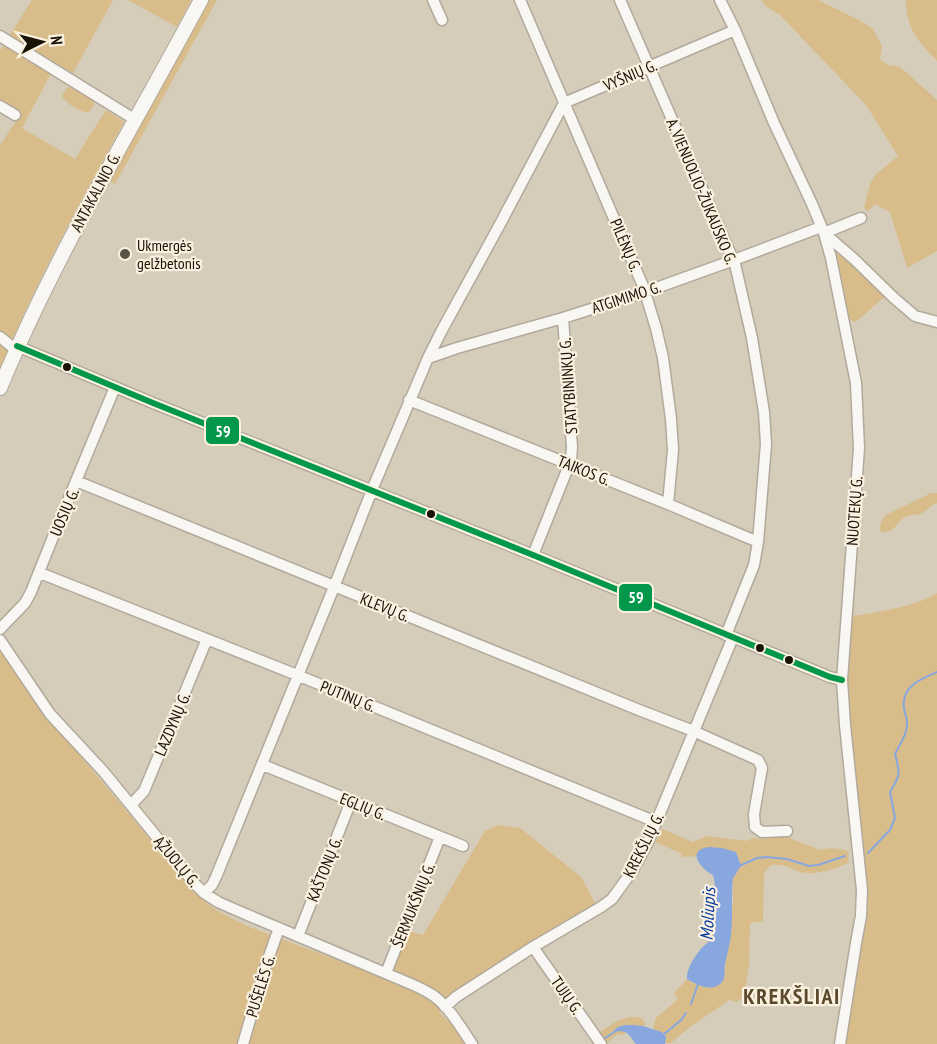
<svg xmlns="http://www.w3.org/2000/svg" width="937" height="1044" font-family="'PT Sans Narrow',sans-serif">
	<rect width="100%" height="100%" fill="#d5ccb9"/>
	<!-- green -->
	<path fill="#d8bd8a" d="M32 0H113L73 73 56 64 22 128 75 159 106 110 124 122C80 203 34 284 0 369V145L21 114 0 99V51Z
		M128 0H191L177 27Z
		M207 0H217L115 184 108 180Z
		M761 0H818L859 20 873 29 882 46 880 59 888 65 900 67 937 100V251L907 268 890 212 875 204 868 211 864 208 870 184 875 175 898 156 866 105 780 15C774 11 765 7 761 0Z
		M906 0H937V61C917 40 907 30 906 0Z
		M70 87 94 101V105L89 112C81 113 65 103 62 96L67 88Z
		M840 251 888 296 882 299 857 321 854 322 849 319 837 260V252Z
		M931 493H937V504L936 503C930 506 925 512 920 514 915 515 909 515 905 517 896 522 896 533 881 532 879 524 881 521 886 515Z
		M937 593V1044H844L864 923 847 685 852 616C875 613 918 606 937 593Z
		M0 646 50 720 198 896 216 910 245 925 387 979 408 931 423 935 485 831 497 825 520 828 581 877 597 906 450 998 439 1012 456 1028 467 1044H0Z
		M662 829 693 842 707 836 746 841 753 838 762 839 785 836 820 850 831 848 845 850 849 852 848 863C837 869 812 876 800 872 787 867 786 864 771 865L764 873 763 921 750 923 749 964 744 996 737 1002 729 1000 690 1027 671 1043H665C666 1033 662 1032 653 1029L656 1018 678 999 674 993 687 979 694 984 724 978 733 902V878C739 872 739 864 738 856L699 851 698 856 683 857 680 853 655 842Z
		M630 1017C637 1017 643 1016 645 1024L643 1026H622L615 1029 626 1032 624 1034 616 1035 606 1044 598 1034C609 1026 618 1019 630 1017Z"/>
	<!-- water -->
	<path fill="#88a7df" d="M709 847 722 848 736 852 741 866C737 870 737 874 733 878 731 897 733 916 731 935 730 945 727 954 725 964 724 969 726 978 722 982 713 993 696 985 687 979 686 970 694 957 700 950 705 944 713 940 715 932 716 926 714 919 714 913 714 900 717 888 713 875 701 869 685 850 709 847Z
		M632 1025 643 1026 662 1032 666 1037 665 1044H636C628 1034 628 1029 613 1032 617 1025 625 1025 632 1025Z"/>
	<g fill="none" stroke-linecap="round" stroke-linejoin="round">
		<!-- stream -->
		<path stroke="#88a7df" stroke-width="2" d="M868 853 890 830 895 818 890 792C901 774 900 773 895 754 900 744 908 733 907 722 907 717 904 712 904 708 901 686 921 679 937 672
			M739 866 757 858 767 857 787 859 809 866 818 865 845 856
			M691 1004 698 984
			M663 1035 681 1020 686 1013
			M605 1038 616 1031"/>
		<defs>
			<path id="minor" d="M433 0 442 20
				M520 0 643 286 656 328 663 358 671 419 673 450 668 504
				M620 0 735 264 752 338 764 412 766 444 758 542 754 565 726 635
				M720 0 735 30 774 123 812 204 824 233 831 258 856 383 859 448 842 680 845 725 862 890 861 916 856 943 840 1044
				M0 36 134 119
				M0 106 15 115
				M861 218 824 233 855 260 894 298 915 316 937 322
				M0 337 16 350
				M17 346 153 403 533 555 830 677 842 680
				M428 358 457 348 563 318 645 292 734 260 821 227
				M409 400 668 504 758 542
				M76 481 639 710 691 730 758 760 762 768 754 814 755 827 762 832 787 831
				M533 555 571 460 572 447 563 318
				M40 573 292 673 656 822
				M0 629 25 603 31 592 59 522 115 387
				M0 640 50 714 103 771 195 884 204 893 218 902 236 910 404 981C414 985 425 990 434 996 450 1008 461 1028 472 1044
				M263 765 463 846
				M131 805 144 791 207 639
				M204 893 212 885 216 877 334 587 374 485 428 358 442 330 499 226 564 103 735 30
				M298 936 351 801
				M533 947 601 1044
				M386 973 440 837
				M445 1007 456 997 533 947 601 907 612 899 633 870 648 842 733 637
				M243 1044 266 965 279 928"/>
			<path id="major" d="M0 388C56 253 132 129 201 0"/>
		</defs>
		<!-- minor casing -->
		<use href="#minor" stroke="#b1a99b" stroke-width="13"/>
		<!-- major casing -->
		<use href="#major" stroke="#b1a99b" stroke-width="16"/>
		<!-- minor -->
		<use href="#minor" stroke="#f9f7f4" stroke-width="10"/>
		<!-- major -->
		<use href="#major" stroke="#f9f7f4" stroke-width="14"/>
		<defs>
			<path id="bus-1" d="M17 346 153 403 533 555 830 677 842 680"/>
		</defs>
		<!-- bus-1 casing -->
		<use href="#bus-1" stroke="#fbf1e0" stroke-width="10"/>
		<!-- bus-1 -->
		<use href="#bus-1" stroke="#02974a" stroke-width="6"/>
	</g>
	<!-- markers -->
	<circle fill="#5b5345" stroke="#fbf1e0" stroke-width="2" cx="125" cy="254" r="6"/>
	<g fill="#191206" stroke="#fbf1e0" stroke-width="2">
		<circle cx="67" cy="367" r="5"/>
		<circle cx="431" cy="514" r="5"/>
		<circle cx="760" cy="648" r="5"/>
		<circle cx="789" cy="660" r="5"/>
	</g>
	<g text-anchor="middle" stroke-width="4.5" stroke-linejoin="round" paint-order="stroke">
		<!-- street labels -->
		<g font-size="16" fill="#191206" stroke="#fbf1e0">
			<text transform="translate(630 75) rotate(-23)" y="6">VYŠNIŲ G.</text>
			<text transform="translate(702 191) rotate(67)" y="6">A. VIENUOLIO-ŽUKAUSKO G.</text>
			<text transform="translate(95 192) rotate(-62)" y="6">ANTAKALNIO G.</text>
			<text transform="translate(626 245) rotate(67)" y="6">PILĖNŲ G.</text>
			<text transform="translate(626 297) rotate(-18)" y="6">ATGIMIMO G.</text>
			<text transform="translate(568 386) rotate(-94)" y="6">STATYBININKŲ G.</text>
			<text transform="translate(584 470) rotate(22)" y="6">TAIKOS G.</text>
			<text transform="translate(854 511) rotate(-86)" y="6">NUOTEKŲ G.</text>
			<text transform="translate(64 512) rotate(-67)" y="6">UOSIŲ G.</text>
			<text transform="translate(385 607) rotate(22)" y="6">KLEVŲ G.</text>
			<text transform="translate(348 696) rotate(22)" y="6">PUTINŲ G.</text>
			<text transform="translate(172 724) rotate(-67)" y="6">LAZDYNŲ G.</text>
			<text transform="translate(363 806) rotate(22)" y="6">EGLIŲ G.</text>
			<text transform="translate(643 845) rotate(-63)" y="6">KREKŠLIŲ G.</text>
			<text transform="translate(177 861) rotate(50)" y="6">ĄŽUOLŲ G.</text>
			<text transform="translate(324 869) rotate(-68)" y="6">KAŠTONŲ G.</text>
			<text transform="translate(413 905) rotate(-68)" y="6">ŠERMUKŠNIŲ G.</text>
			<text transform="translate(260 986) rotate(-73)" y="6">PUŠELĖS G.</text>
			<text transform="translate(567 995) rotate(55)" y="6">TUJŲ G.</text>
		</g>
		<!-- poi labels -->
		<g font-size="16" fill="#191206" stroke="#fbf1e0" text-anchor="start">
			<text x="137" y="251">Ukmergės<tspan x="137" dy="18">gelžbetonis</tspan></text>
		</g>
		<!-- water labels -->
		<g font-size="18" font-style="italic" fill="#04399d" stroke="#fbf1e0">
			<text transform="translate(708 914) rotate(-87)" y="6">Moliupis</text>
		</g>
		<!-- district labels -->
		<g font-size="22" font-weight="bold" letter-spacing="1.5" fill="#5a492b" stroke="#fbf1e0">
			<text x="792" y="1004">KREKŠLIAI</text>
		</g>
	</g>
	<g stroke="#fbf1e0" stroke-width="2">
		<rect x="205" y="416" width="35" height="29" rx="6" fill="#02974a"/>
		<rect x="618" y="583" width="35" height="29" rx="6" fill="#02974a"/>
	</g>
	<g font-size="16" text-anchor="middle" font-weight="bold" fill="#fff">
		<text x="223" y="437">59</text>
		<text x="636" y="603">59</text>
	</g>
	<!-- north arrow -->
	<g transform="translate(42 42) rotate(84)" stroke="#fbf1e0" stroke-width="4.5" paint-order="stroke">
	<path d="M0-4.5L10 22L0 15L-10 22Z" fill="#191206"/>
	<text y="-9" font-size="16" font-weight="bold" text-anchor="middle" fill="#191206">N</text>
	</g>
</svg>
